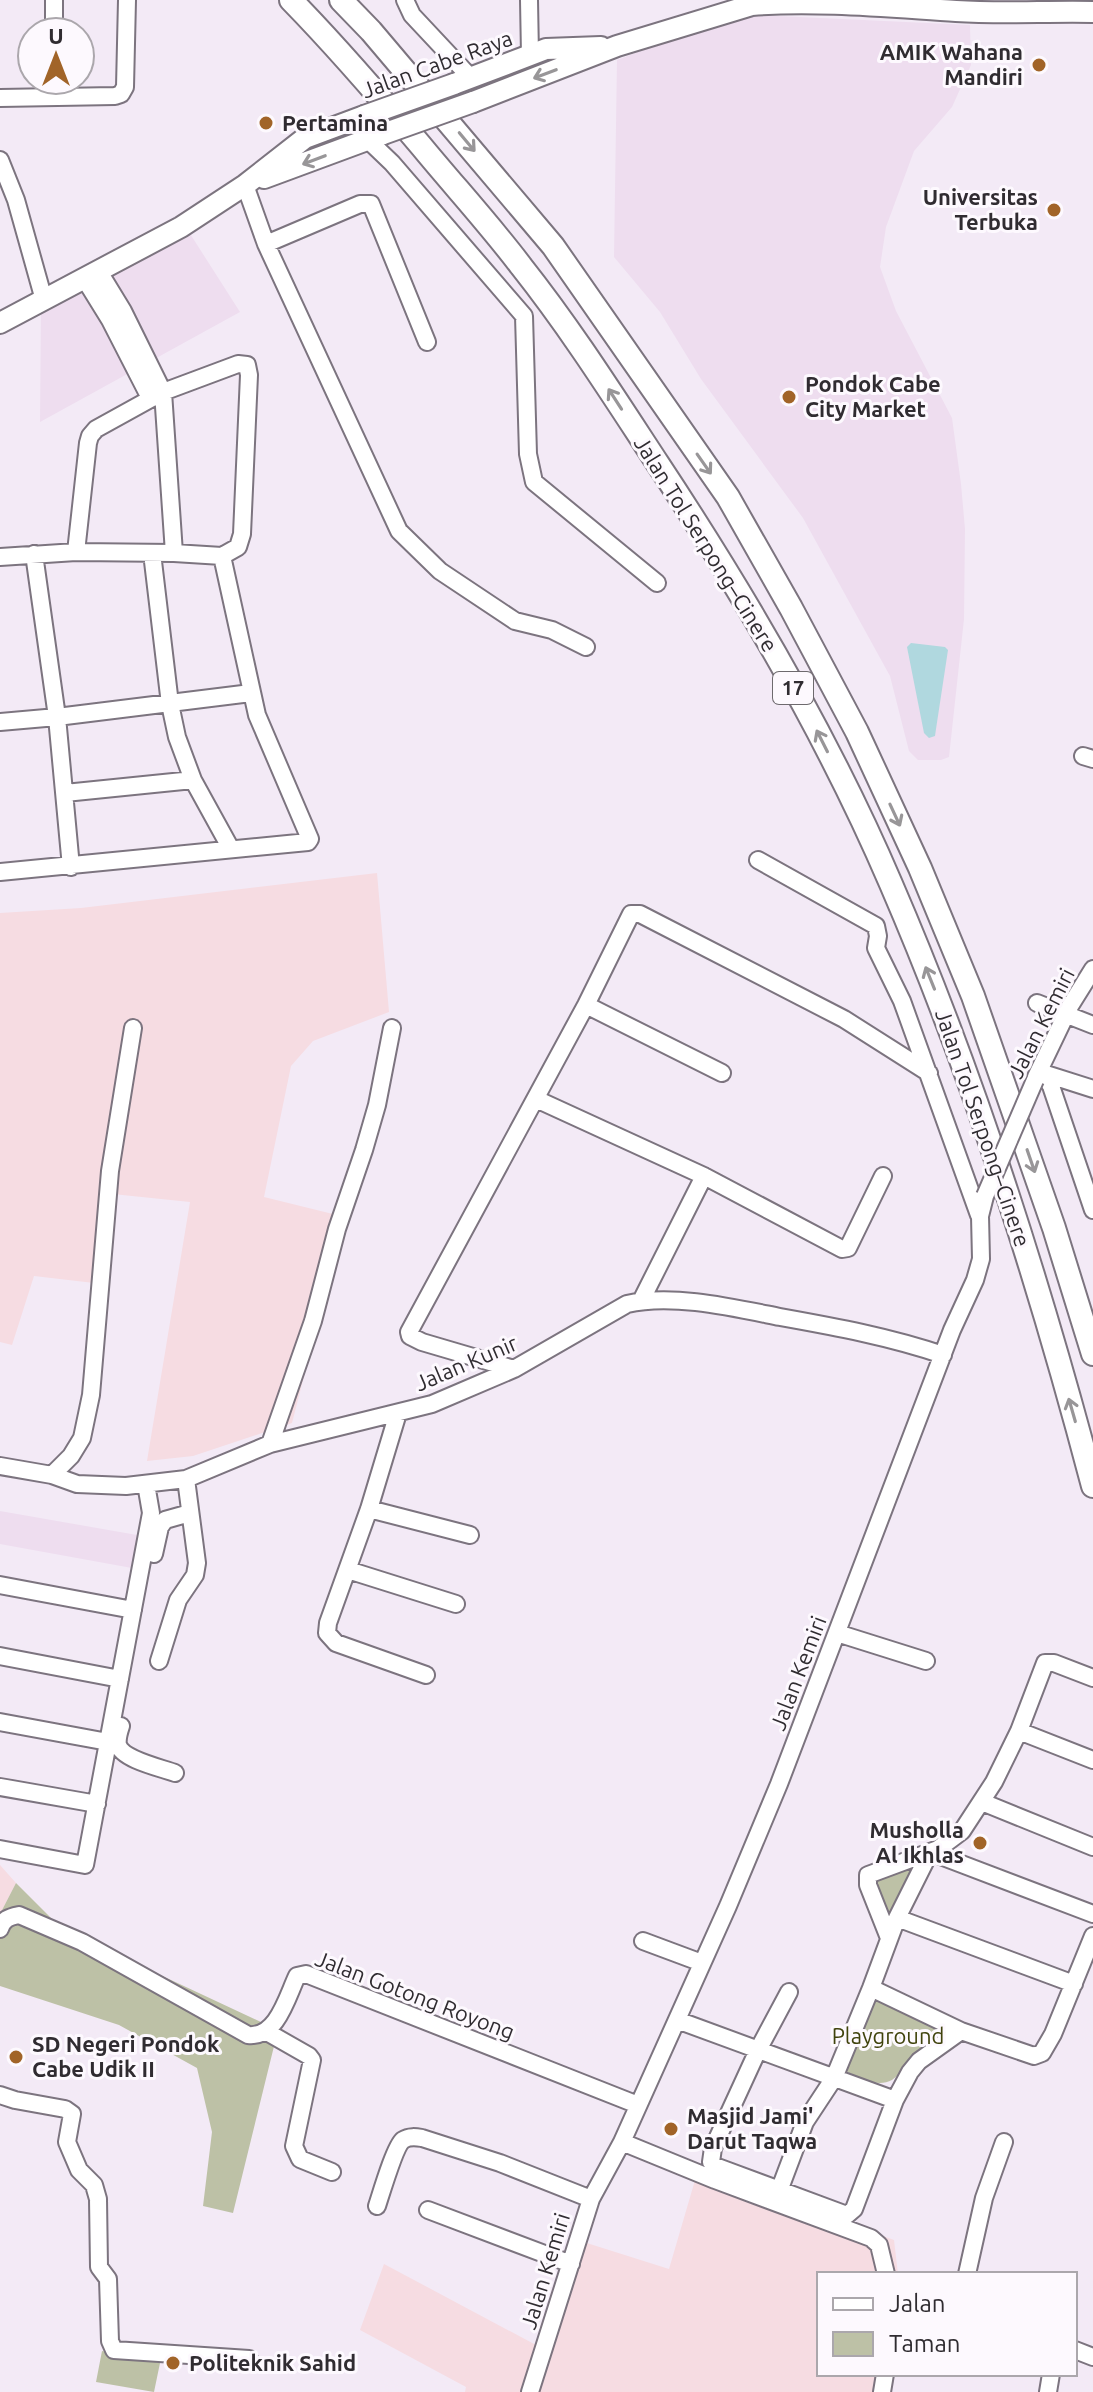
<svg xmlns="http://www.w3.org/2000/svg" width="1093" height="2392" font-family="Ubuntu,sans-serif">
	<rect width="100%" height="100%" fill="#f3eaf6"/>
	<!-- commercial -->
	<path fill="#eeddef" d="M754 15 970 25 971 65 952 107 914 151 886 227 880 267 896 311 952 418 961 484 965 529 964 619 949 757 941 760H918L909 751 890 676 803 518 701 379 660 312 614 257 617 60 659 44Z
		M187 229 240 312 40 422 41 307Z
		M0 1511 137 1535 132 1568 0 1544Z"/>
	<!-- industrial -->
	<path fill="#f6dce2" d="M377 873 389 1012 313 1041 291 1066 264 1197 345 1217 292 1423 193 1456 147 1461 190 1202 103 1193 94 1283 34 1276 12 1345 0 1342V913L81 908Z
		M0 1865 16 1883 0 1914Z
		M698 2170 894 2240 898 2274H819V2374H890L887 2392H465L466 2387 360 2330 384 2264 536 2345 571 2238 669 2269Z"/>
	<!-- green -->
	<path fill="#bdc1a6" d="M917 1860 889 1925 874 1874Z
		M16 1883 62 1929 278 2030 233 2213 203 2206 212 2132 197 2068 119 2025 0 1986V1914Z
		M869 1995 943 2030C934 2040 923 2047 913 2056 906 2063 901 2074 892 2080 878 2088 854 2078 844 2069Z
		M102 2351 160 2363 154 2392 96 2382Z"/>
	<!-- water -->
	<path fill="#b0d8df" d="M911 643 945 647 948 650 936 729 935 736 929 738 924 733 907 647Z"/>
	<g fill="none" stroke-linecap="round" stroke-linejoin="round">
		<defs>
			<path id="minor" d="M54 0V32
				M405 0 412 15 471 78
				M529 0 530 55
				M54 80V97
				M0 98 115 96 121 94 125 87 127 0
				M368 140 392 163 524 316 528 454 534 482 657 583
				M0 160 16 200 44 300
				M245 185 266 244 399 531 440 571 515 621 552 630 586 647
				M266 244 360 204H371L427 342
				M98 270 123 311 163 392 174 553
				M84 278 110 320 150 398
				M152 553 170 704 177 737 193 780 231 849
				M0 557 76 552 174 553 222 556 238 547 242 534 249 375 247 365 238 364 163 392 96 429 90 436 88 443 76 552
				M0 722 57 717 34 554
				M1083 756 1093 759
				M65 793 193 780
				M758 860 876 926 878 936 876 948 902 1001 979 1215
				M71 867 57 717 251 693
				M0 872 308 842 310 839 257 715 222 556
				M1037 1003 1093 1025
				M586 1005 722 1073
				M1040 1069 1051 1086 1093 1210
				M1043 1073 1093 1089
				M1036 1077 1070 1006 1093 969
				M536 1099 704 1176 842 1249 848 1248 883 1176
				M641 1301 704 1176
				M514 1369 422 1342 410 1336 409 1332 586 1005 631 914H640L844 1019 929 1073
				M398 1413 369 1509 328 1623 327 1633 336 1643 426 1675
				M270 1444 313 1321 337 1229 364 1150 377 1105 392 1028
				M0 1466 52 1475 77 1484 126 1486 186 1479 270 1444 432 1404 514 1369 627 1304C672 1293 735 1308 780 1317 836 1327 890 1337 943 1355
				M52 1475 71 1456 82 1438 91 1395 110 1171 133 1028
				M369 1509 470 1535
				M154 1554 160 1527 165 1520 190 1513
				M348 1570 456 1604
				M0 1585 133 1610
				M837 1633 926 1661
				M0 1656 120 1679
				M159 1661 178 1600 195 1575 197 1563 186 1479
				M0 1722 108 1742
				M121 1726C119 1732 117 1740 118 1745 123 1760 162 1768 175 1773
				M1019 1731 1093 1760
				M0 1787 97 1804
				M982 1802 1093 1847
				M0 1849 85 1865 151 1513 146 1484
				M897 1918 1074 1984
				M0 1929C3 1919 9 1917 19 1915L82 1942 248 2035C277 2038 287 1997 297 1976L306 1974 638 2105
				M889 1938 868 1885V1875L938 1849 962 1831 994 1782 1019 1731 1045 1663H1054L1093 1678
				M643 1941 702 1963
				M871 1988 961 2031
				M789 1992 758 2050 713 2148 711 2162 715 2166 847 2215 854 2209 895 2100 910 2072 919 2061 961 2031 1034 2056 1042 2053 1053 2034 1093 1936
				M677 2020 895 2100
				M267 2032 309 2056 312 2060 294 2146 300 2159 332 2172
				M0 2095 15 2100 65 2109 72 2114 67 2142 79 2170 94 2185 98 2199 99 2267 108 2279 110 2341 114 2350 249 2359
				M622 2142 715 2180 871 2238 879 2245 886 2274
				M779 2191 805 2122 834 2078 871 1988 897 1918 930 1852 1093 1914
				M377 2206C381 2194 395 2146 403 2140 409 2136 416 2137 422 2138L500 2163 591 2199
				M428 2210 571 2264
				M967 2274 984 2198 1004 2142
				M1075 2350 1093 2357
				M530 2392 591 2199 622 2142 728 1906 779 1784 952 1330 975 1280 981 1259 980 1216 985 1196
				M882 2392 885 2374
				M1048 2392 1051 2374"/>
			<path id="major" d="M454 84 546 49 601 47
				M473 102 617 46 752 5C817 0 890 7 956 11 1002 14 1047 11 1093 12
				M264 178 383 134
				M0 323 181 227 245 185 305 138 364 116"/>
			<path id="highway" d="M291 0C337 47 380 97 422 147 455 187 490 225 521 266 571 329 614 397 658 464 746 597 828 737 891 884 975 1078 1039 1281 1093 1486
				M341 0 371 31 553 246 728 497 791 608 857 732 920 868 973 996 1054 1228 1093 1354"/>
		</defs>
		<!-- minor casing -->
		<use href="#minor" stroke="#7c747f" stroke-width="20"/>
		<!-- major casing -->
		<use href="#major" stroke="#7c747f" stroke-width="24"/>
		<!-- highway casing -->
		<use href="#highway" stroke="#7c747f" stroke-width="26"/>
		<!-- minor -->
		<use href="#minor" stroke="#fff" stroke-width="16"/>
		<!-- major -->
		<use href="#major" stroke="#fff" stroke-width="20"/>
		<!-- highway -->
		<use href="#highway" stroke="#fff" stroke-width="22"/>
		<defs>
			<path id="minor-bridge" d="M985 1196 1035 1080"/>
			<path id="major-bridge" d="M364 116 454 84
				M383 134 473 102"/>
		</defs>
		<!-- minor-bridge casing -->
		<use href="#minor-bridge" stroke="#7c747f" stroke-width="20" stroke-linecap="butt"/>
		<!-- major-bridge casing -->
		<use href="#major-bridge" stroke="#7c747f" stroke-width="24" stroke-linecap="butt"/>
		<!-- minor-bridge -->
		<use href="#minor-bridge" stroke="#fff" stroke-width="16"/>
		<!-- major-bridge -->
		<use href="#major-bridge" stroke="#fff" stroke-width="20"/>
	</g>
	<!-- one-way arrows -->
	<defs><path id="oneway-shaft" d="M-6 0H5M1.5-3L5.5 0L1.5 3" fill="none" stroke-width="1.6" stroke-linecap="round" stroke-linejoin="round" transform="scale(2)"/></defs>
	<g stroke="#989698">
		<use href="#oneway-shaft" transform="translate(545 74) rotate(159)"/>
		<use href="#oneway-shaft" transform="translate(467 142) rotate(50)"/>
		<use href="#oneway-shaft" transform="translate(314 160) rotate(159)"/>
		<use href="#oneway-shaft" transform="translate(615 399) rotate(-123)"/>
		<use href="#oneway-shaft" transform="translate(704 464) rotate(55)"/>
		<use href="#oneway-shaft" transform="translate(822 741) rotate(-117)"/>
		<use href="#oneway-shaft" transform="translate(895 815) rotate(65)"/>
		<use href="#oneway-shaft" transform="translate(930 978) rotate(-112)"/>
		<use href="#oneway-shaft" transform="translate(1031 1161) rotate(71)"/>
		<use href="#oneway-shaft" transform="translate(1072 1410) rotate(-106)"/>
	</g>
	<!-- markers -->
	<g fill="#a16428" stroke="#fdf9fe" stroke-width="3">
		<circle cx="1039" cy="65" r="8"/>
		<circle cx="266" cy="123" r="8"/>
		<circle cx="1054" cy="210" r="8"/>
		<circle cx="789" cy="397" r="8"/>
		<circle cx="980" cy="1843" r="8"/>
		<circle cx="16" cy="2057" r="8"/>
		<circle cx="671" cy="2129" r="8"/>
		<circle cx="173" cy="2363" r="8"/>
	</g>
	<g text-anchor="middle" stroke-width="6" stroke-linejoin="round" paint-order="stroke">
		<!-- shield labels -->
		<rect fill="#fdf9fe" stroke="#6e6a6e" stroke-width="2" x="773" y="672" width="40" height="32" rx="6"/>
		<g font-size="20" font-weight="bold" fill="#302c31">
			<text x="793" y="695">17</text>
		</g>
		<!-- poi labels -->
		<g font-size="22" font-weight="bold" fill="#302c31" stroke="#fdf9fe" text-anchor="start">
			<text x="1023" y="60" text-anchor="end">AMIK Wahana<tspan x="1023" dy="25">Mandiri</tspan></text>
			<text x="282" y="131">Pertamina</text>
			<text x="1038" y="205" text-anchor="end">Universitas<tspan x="1038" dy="25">Terbuka</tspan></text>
			<text x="805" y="392">Pondok Cabe<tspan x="805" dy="25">City Market</tspan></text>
			<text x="964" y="1838" text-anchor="end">Musholla<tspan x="964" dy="25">Al Ikhlas</tspan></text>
			<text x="32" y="2052">SD Negeri Pondok<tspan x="32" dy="25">Cabe Udik II</tspan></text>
			<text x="687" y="2124">Masjid Jami'<tspan x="687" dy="25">Darut Taqwa</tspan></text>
			<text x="189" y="2371">Politeknik Sahid</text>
		</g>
		<!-- street labels -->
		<g font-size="22" fill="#302c31" stroke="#fdf9fe">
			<text transform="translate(437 64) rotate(-20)" y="8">Jalan Cabe Raya</text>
			<text transform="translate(706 544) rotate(58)" y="8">Jalan Tol Serpong–Cinere</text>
			<text transform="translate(1041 1023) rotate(-63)" y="8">Jalan Kemiri</text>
			<text transform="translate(983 1128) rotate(71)" y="8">Jalan Tol Serpong–Cinere</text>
			<text transform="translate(466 1363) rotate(-23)" y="8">Jalan Kunir</text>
			<text transform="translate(798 1673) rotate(-69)" y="8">Jalan Kemiri</text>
			<text transform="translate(415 1995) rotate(21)" y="8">Jalan Gotong Royong</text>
			<text transform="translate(545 2271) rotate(-73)" y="8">Jalan Kemiri</text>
		</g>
		<!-- park labels -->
		<g font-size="22" fill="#40430d" stroke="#fdf9fe">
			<text x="888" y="2044">Playground</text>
		</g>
	</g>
	<!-- legend -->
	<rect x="817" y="2272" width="260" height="104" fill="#fdf9fe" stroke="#aba7ac" stroke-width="2"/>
	<rect x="833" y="2298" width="40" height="12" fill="#ffffff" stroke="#aba7ac" stroke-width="2"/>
	<text x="889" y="2312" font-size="24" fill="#302c31">Jalan</text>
	<rect x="833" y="2332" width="40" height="24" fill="#bdc1a6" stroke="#aba7ac" stroke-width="2"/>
	<text x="889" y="2352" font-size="24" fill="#302c31">Taman</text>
	<!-- north arrow -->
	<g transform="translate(56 56)"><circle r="38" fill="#fdf9fe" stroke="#aba7ac" stroke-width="2"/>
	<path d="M0-6L14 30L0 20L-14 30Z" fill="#a16428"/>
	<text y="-12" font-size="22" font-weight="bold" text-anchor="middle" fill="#302c31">U</text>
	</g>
</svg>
